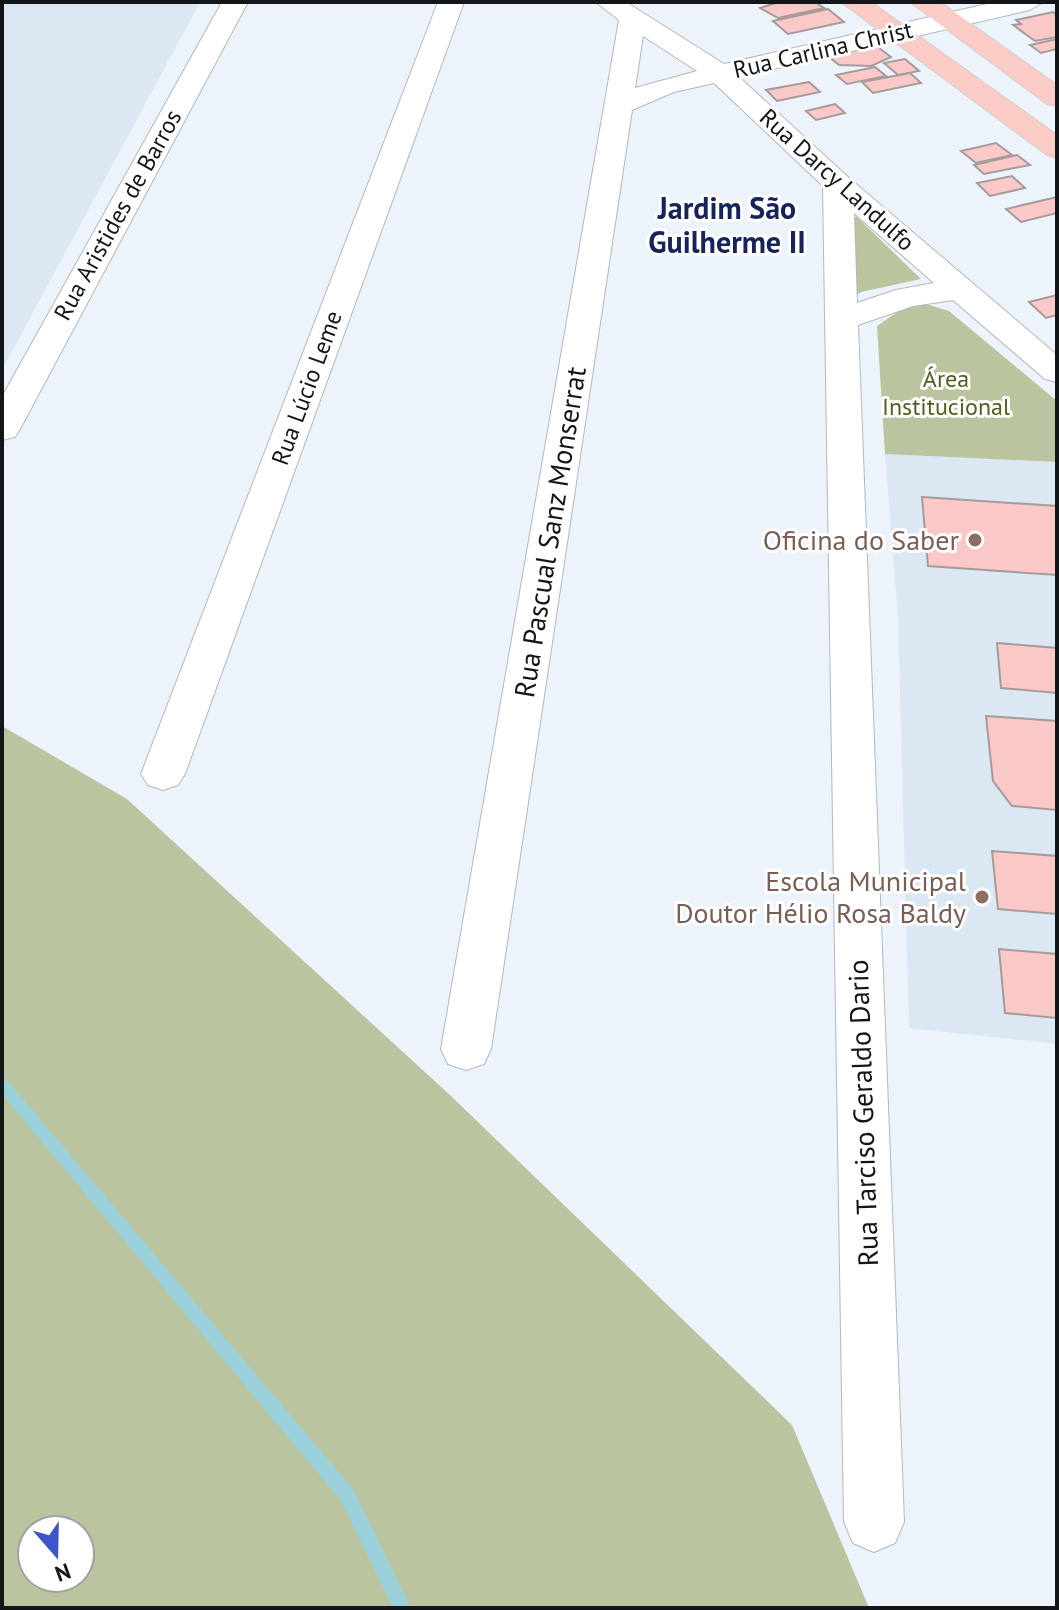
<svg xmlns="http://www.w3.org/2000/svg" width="1059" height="1610" font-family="'PT Sans',sans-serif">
	<rect width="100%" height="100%" fill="#edf3fa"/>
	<!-- built -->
	<path fill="#dbe7f3" d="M2 2H200L2 370Z
		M885 454 1057 462V1044L909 1028 898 618Z"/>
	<!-- green -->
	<path fill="#bac49f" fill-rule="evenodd" d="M857 217 921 279 861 292 850 300 849 218Z
		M923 303 949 311 1057 401V462L885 454 877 326 906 306Z
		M2 726 127 799 451 1096 792 1425 869 1608H2ZM32 1530H80V1578H32Z"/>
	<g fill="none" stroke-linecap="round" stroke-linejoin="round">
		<!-- stream -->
		<path fill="#9ad0d9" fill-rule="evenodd" d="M2 1078 7 1080 353 1489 411 1608H393L341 1501 2 1094Z"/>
	</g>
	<!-- building -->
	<path fill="#fac9c7" stroke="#a59b9b" stroke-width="2" d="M779 2H815L824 8 778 18 760 8Z
		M828 9 844 22 788 34 773 21Z
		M1053 12 1057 15V37L1035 41 1013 25 1021 24 1016 20Z
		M1057 39V49L1041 53 1030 45Z
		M875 45 891 57 871 66 839 65 827 55Z
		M905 59 919 71 898 75 884 63Z
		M875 67 886 76 847 84 836 75Z
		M910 73 921 83 873 93 862 82Z
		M809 82 820 92 777 101 766 90Z
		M835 104 845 113 816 120 806 111Z
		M996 143 1012 155 976 163 961 151Z
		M1017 155 1030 165 984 174 974 165Z
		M1012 176 1025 188 990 196 977 183Z
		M1057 197V213L1021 222 1006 209Z
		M1057 295V315L1046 318 1029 302Z
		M922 497 1057 506V575L928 566Z
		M997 643 1057 648V693L1001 688Z
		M986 716 1057 721V810L1012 806 993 781Z
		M992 851 1057 856V914L998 909Z
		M999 949 1057 954V1018L1005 1013Z"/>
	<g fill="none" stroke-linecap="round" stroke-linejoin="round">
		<defs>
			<path id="minor" d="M222 2H248L20 429 15 437 2 440V397Z
				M438 2H464L185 774 178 785 163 790 148 785 141 774Z
				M626 2 724 64 996 2H1043L1030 10 739 77 849 178 1057 355V382L1045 379 953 300 913 306 858 325 904 1522 895 1543 874 1552 853 1543 844 1522 823 186 714 83 674 92 632 110 491 1049 484 1064 466 1070 448 1064 441 1049 619 20 597 3ZM643 36 697 71 635 88ZM854 213 934 283 896 290 857 303Z"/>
			<path id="major" d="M841 2H871L1057 135V158L1047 155Z
				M910 2H940L1057 85V106L1047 104Z"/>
		</defs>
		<!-- minor casing -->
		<use href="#minor" stroke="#b2b8be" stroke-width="2"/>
		<!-- major casing -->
		<use href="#major" stroke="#d0d0d1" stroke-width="2"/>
		<!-- minor -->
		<use href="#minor" fill="#fff" fill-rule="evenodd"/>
		<!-- major -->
		<use href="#major" fill="#faccc5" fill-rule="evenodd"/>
	</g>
	<!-- markers -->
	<g fill="#8d6e63" stroke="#fff" stroke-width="3">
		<circle cx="975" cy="540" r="8"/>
		<circle cx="982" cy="897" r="8"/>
	</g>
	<g text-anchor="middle" stroke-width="6" stroke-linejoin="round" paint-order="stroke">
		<!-- far-street labels -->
		<g font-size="24" fill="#131618" stroke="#fff">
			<text transform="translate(823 50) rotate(-13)" y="8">Rua Carlina Christ</text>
			<text transform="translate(837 180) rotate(42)" y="8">Rua Darcy Landulfo</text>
			<text transform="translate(118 215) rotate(-61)" y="8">Rua Aristides de Barros</text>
			<text transform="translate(307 388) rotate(-70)" y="8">Rua Lúcio Leme</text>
		</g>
		<!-- far-park labels -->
		<g font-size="24" fill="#525e20" stroke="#fff">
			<text x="946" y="387">Área<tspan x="946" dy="28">Institucional</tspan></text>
		</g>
		<!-- street labels -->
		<g font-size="28" fill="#131618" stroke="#fff">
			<text transform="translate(550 532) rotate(-81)" y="10">Rua Pascual Sanz Monserrat</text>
			<text transform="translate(863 1113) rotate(-92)" y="10">Rua Tarciso Geraldo Dario</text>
		</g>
		<!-- education labels -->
		<g font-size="28" fill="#785e54" stroke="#fff" text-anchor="end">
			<text x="959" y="550">Oficina do Saber</text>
			<text x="966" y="891">Escola Municipal<tspan x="966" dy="32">Doutor Hélio Rosa Baldy</tspan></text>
		</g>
		<!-- far-district labels -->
		<g font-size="30" font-weight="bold" fill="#17245b" stroke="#fff">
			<text x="727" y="219">Jardim São<tspan x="727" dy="34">Guilherme II</tspan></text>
		</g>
	</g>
	<!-- border -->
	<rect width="1059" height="1610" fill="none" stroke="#131618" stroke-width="8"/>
	<!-- north arrow -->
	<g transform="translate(56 1554) rotate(160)"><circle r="38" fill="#ffffff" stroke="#a1a2a3" stroke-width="2"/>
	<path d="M0-6L14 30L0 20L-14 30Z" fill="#3d55c8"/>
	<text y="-12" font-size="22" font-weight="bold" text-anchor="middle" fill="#131618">N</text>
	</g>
</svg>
